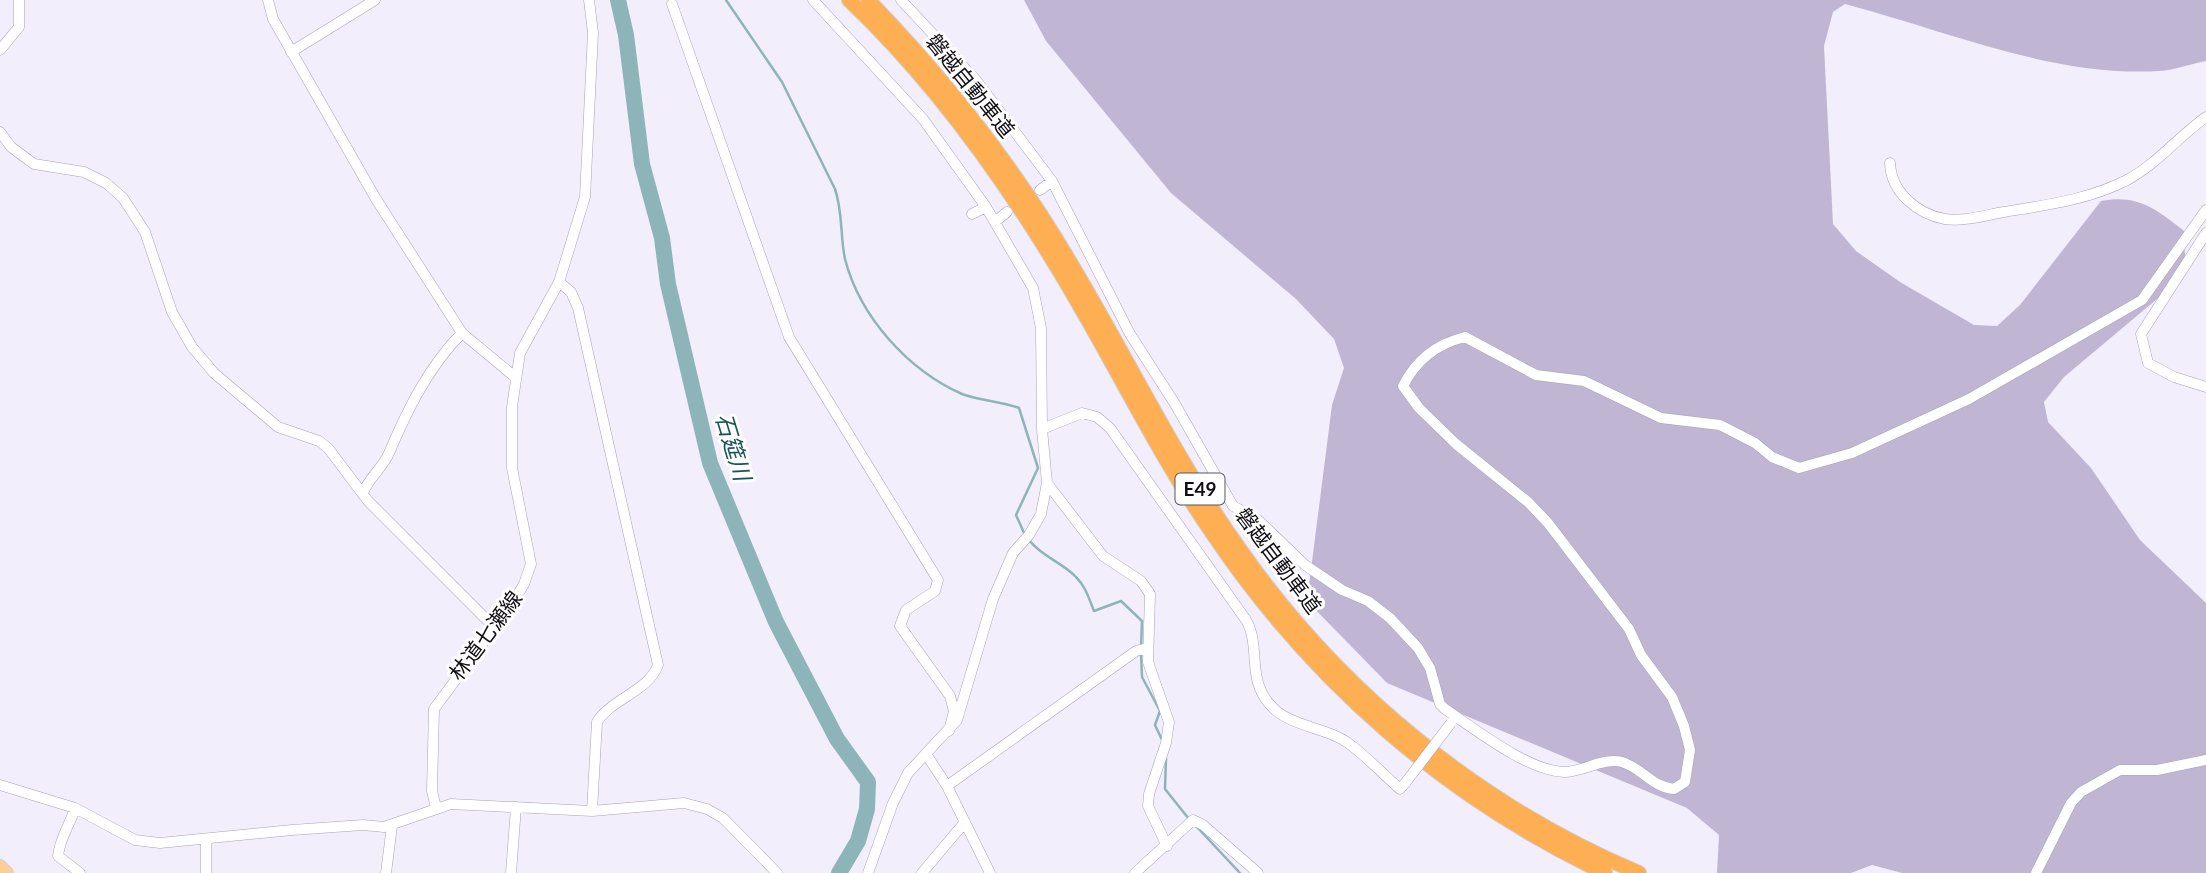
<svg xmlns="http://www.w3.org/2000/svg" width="2206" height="873" font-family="Lato,'Noto Sans JP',sans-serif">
	<rect width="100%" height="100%" fill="#f3eefc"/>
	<!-- forest -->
	<path fill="#c0b6d4" d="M1024 0H2206V61C2190 64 2175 70 2159 71 2051 77 1948 31 1845 4L1833 12 1824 46 1833 224 1856 251 1900 282 1974 325 1997 326 2020 305 2101 201C2138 194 2156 209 2184 231L2185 257 2163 294 2064 377 2044 402 2048 422 2091 468 2140 540 2206 603V873H1902L1872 865 1851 873H1717L1719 835 1687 808 1387 683 1307 601 1332 405 1344 368 1334 339 1296 299 1171 193 1046 41Z"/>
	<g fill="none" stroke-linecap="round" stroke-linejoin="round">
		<!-- stream -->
		<path stroke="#8db5b9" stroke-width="2.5" d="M726 0 782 82 835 189C843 212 840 236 845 259 860 317 908 370 962 394 981 401 1001 401 1019 408L1038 468 1016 515 1025 535
			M1029 540C1042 557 1062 562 1076 577 1086 587 1089 599 1094 611L1121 601 1142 621 1141 648
			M1141 654 1142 677 1160 711 1155 725 1163 742
			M1166 758 1165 789 1189 819
			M1196 826 1240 873"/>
		<!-- river -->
		<path stroke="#8db5b9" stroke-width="16" d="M618 0 626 35 642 164 662 238 668 284 710 463 776 622 837 739 868 782 867 809 858 841 839 873"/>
		<defs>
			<path id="minor" d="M268 0 273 19 376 199 462 333 515 377
				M813 0 923 119 986 207 972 214
				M901 0 976 80 1052 181 1130 334 1175 404 1233 506 1257 519 1305 565 1342 590 1368 601 1390 618 1418 648 1430 668 1440 704 1445 709C1475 729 1528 771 1564 772 1583 772 1604 757 1622 762 1642 768 1652 787 1674 789L1685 782 1690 750 1684 726 1672 697 1641 655 1629 629 1548 523 1528 502 1456 444 1419 408 1403 386C1416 360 1436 344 1465 337L1536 375 1584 381 1661 418 1720 425 1755 443 1772 457 1799 468 1852 453 1969 399 2142 300 2206 210
				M672 4 789 337 938 580 935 591 906 610 900 626 950 696 954 711 949 731
				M0 50 19 27V0
				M291 52 375 0
				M0 132 11 147 34 164 84 172 106 183 123 198 145 232 172 312 192 347 214 373 278 427 319 441 328 448 368 501 493 626
				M1890 163C1891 192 1917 214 1945 219 1963 222 1986 215 2004 212 2046 205 2088 200 2127 180 2157 164 2178 137 2206 117
				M1040 190 1052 181
				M996 221 1007 212
				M2206 233 2141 334 2148 363 2174 377 2206 387
				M559 282 571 292 578 308 658 665C649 691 611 699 597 722L592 811
				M1042 429 1082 413 1097 417 1110 428 1246 620C1259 642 1250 670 1262 693 1281 730 1324 723 1352 746 1369 759 1384 775 1400 789L1406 782
				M1047 483 1103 556 1141 581 1150 594 1148 662 1169 722 1166 743 1149 794 1148 806 1167 846
				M363 493C369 477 383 468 389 453 407 411 428 367 462 333
				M926 754 947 786 990 873
				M0 785 75 808 135 840 160 843 292 830 363 825 384 827 451 804 592 811 684 803 707 809 723 818 777 873
				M947 786 1136 651 1147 648
				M75 808C70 825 60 837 58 856L80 873
				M436 808 432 791 434 709 514 601 524 584 531 564 512 468V407L520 353 559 282 585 197 593 33 589 0
				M206 839V873
				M386 873 392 826
				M511 873 516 807
				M868 873 893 803 908 773 957 720 993 599 1013 553 1029 535 1041 514 1047 483 1042 429 1041 328 1033 288 986 207
				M922 873 965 822
				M1135 873 1193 820 1203 825 1258 873
				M2036 873 2071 803 2081 792 2120 770H2157L2206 760"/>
			<path id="major" d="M0 866 7 873"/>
			<path id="highway" d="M849 0C946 92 1023 205 1088 320 1129 392 1166 466 1213 534 1312 681 1445 797 1605 873
				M868 0C947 81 1017 171 1074 269 1130 363 1177 462 1241 551 1340 692 1480 806 1639 873"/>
		</defs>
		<!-- minor casing -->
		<use href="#minor" stroke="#a8a1b7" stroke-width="11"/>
		<!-- major casing -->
		<use href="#major" stroke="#cfcfd0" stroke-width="14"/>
		<!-- highway casing -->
		<use href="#highway" stroke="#cfcfd0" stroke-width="16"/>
		<!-- minor -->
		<use href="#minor" stroke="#fff" stroke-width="10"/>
		<!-- major -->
		<use href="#major" stroke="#fece98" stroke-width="12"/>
		<!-- highway -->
		<use href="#highway" stroke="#feae53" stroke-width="14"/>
		<defs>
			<path id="minor-bridge" d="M1406 782 1451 723"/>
		</defs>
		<!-- minor-bridge casing -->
		<use href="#minor-bridge" stroke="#a8a1b7" stroke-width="11" stroke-linecap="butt"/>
		<!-- minor-bridge -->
		<use href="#minor-bridge" stroke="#fff" stroke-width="10"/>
	</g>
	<g text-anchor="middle" stroke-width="6" stroke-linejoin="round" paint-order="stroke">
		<!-- shield labels -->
		<rect fill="#fefefe" stroke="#57555b" stroke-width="2" x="1175.5" y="473.5" width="49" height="31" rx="5"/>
		<g font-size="19" font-weight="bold" fill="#100d15">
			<text x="1200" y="496">E49</text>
		</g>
		<!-- street labels -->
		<g font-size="21" fill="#100d15" stroke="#fefefe">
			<text transform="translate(970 86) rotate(51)" y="7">磐越自動車道</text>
			<text transform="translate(1278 561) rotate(53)" y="7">磐越自動車道</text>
			<text transform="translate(486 636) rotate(-53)" y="7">林道七瀬線</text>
		</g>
		<!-- water labels -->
		<g font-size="23" font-style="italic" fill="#1a5359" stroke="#fefefe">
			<text transform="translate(733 447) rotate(73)" y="8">石筵川</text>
		</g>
	</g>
</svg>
